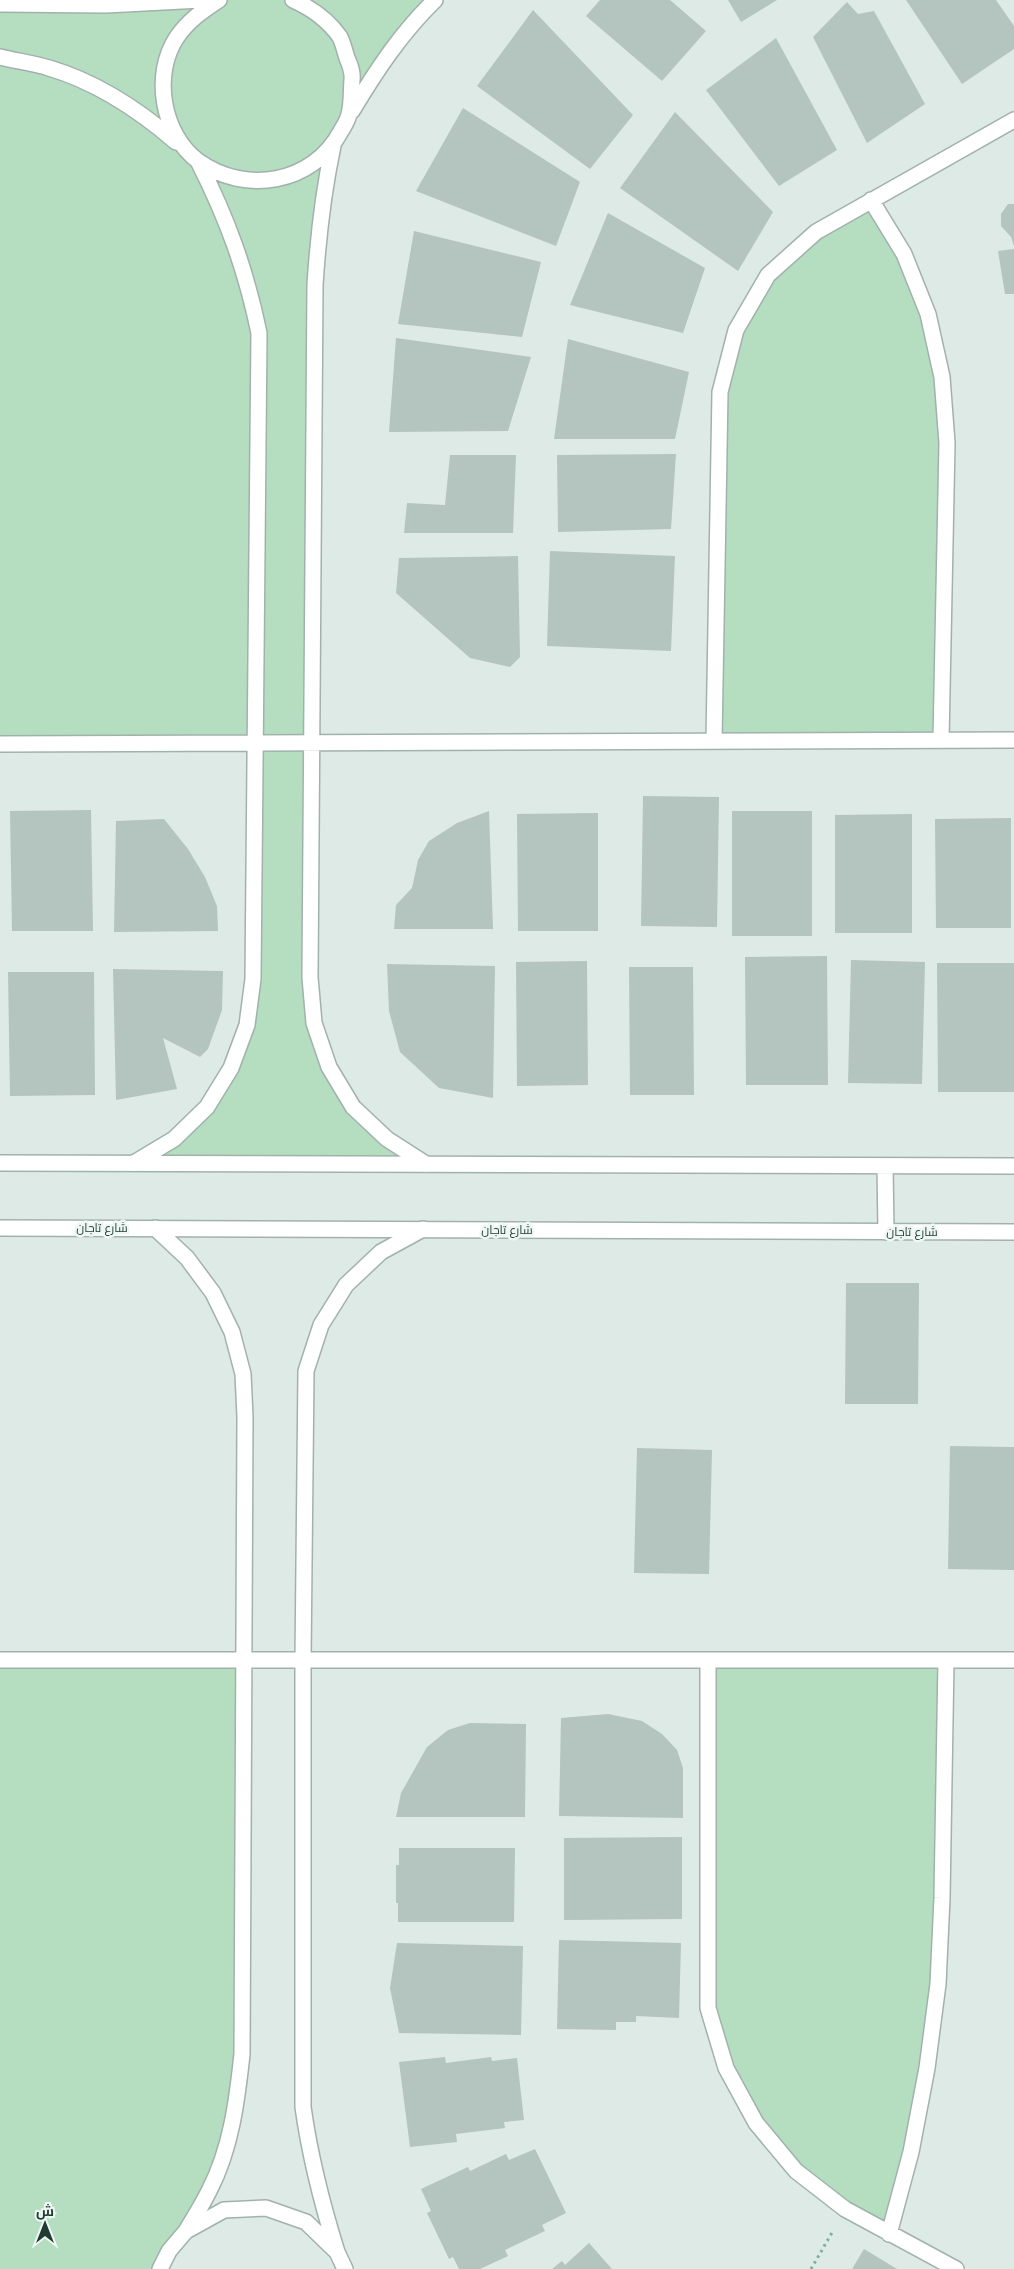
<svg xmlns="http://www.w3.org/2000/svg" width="1014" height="2269" font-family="'Varela Round',Cairo,sans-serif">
	<rect width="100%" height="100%" fill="#deeae5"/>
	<!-- green -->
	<path fill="#b5ddc0" d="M201 0H435L349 114 323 193 314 1023 353 1107 426 1164 134 1163 207 1107 247 1025 255 742 0 744V4Z
		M871 200 904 254 942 377 941 740 714 741 720 392 736 330 768 275Z
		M0 1660H244L242 2054 227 2147 160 2269H0Z
		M708 1660H946L938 1984 889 2234 845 2209 756 2123 708 2008Z"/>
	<!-- building -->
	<path fill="#b3c5be" d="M600 0H670L706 31 662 81 586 16Z
		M728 0H777L741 22Z
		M906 0H996L1014 26V49L962 84Z
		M847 2 858 14 874 11 925 104 867 143 813 37Z
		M533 10 633 115 590 169 477 86Z
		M776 38 837 150 779 186 706 90Z
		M463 108 580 182 556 246 416 191Z
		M675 112 773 212 738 271 620 188Z
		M1008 204H1014V246L1011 237 1001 226V214Z
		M608 213 705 268 683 333 570 305Z
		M414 231 541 262 522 337 398 324Z
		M1014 249V294H1005L998 251Z
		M396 338 531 357 508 431 389 432Z
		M568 339 689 372 675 439H554Z
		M676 454 671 529 558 532 557 455Z
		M450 455H516L513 533H404L407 503 445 505Z
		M550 551 675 556 671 651 547 646Z
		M518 556 520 657 510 667 470 658 396 593 399 558Z
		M643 796 719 797 717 927 641 926Z
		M91 810 93 931H12L10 811Z
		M489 811 493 929H394L396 905 412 888 418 860 429 841 457 823Z
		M732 811H812V936H732Z
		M598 813V931H518L517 814Z
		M912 814V933H835V815Z
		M1011 818V928H936L935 819Z
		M164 819 188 849 205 877 217 906 218 931 114 932 116 821Z
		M827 956 828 1085H746L745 957Z
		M851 960 925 962 922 1084 848 1083Z
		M587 961 588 1085 517 1086 516 962Z
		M937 963H1014V1092H938Z
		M387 964 495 966 493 1098 439 1088 400 1052 389 1011Z
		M629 967H693L694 1095H630Z
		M113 969 223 971 222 1010 208 1049 200 1057 163 1038 177 1089 116 1100Z
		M8 972H94L95 1095 10 1096Z
		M846 1283H919L918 1404H845Z
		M950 1446 1014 1447V1570L948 1569Z
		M637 1448 712 1450 709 1574 634 1573Z
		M608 1714 642 1721 662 1734 677 1750 683 1768V1818L559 1816 561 1718Z
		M470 1723 526 1724 525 1817H396L401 1793 427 1747 448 1730Z
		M682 1837V1919L564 1920V1838Z
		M399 1848H515L514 1922H398V1903H396V1865H399Z
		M559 1940 681 1943 679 2018 636 2016V2022H616V2030L557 2029Z
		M397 1943 523 1946 521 2035 399 2033 390 1988Z
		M445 2057 446 2063 491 2057 492 2061 517 2058 524 2120 504 2122 505 2128 456 2134 457 2142 410 2147 399 2062Z
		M535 2149 566 2213 542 2225 545 2231 505 2250 508 2256 480 2269H459L453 2257 449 2259 427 2213 431 2211 421 2189 468 2167 470 2171 506 2154 509 2160Z
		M589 2243 612 2269H552L562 2261 565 2265Z
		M864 2249 897 2269H852Z"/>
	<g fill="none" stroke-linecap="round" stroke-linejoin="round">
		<defs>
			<path id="minor" d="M219 0C202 11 188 21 177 37 152 74 162 134 198 161 245 195 313 184 341 131 344 126 348 120 349 114 352 104 351 91 352 80 353 72 350 65 347 58 345 52 343 43 340 37 328 20 311 8 293 0
				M0 4 106 5 201 0
				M0 57C16 61 33 63 49 68 97 82 139 110 176 142
				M352 111C376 71 401 33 435 0
				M333 146C323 193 318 238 315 285L310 977 314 1023 329 1067 353 1107 387 1139 426 1164
				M871 200 904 254 928 314 942 377 947 443 941 740
				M714 741 720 392 736 330 768 275 816 232 1014 120
				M0 744 1014 740
				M134 1163 174 1139 207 1107 231 1068 247 1025 253 979 259 333C246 270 227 218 198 161
				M155 1228 187 1258 213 1293 232 1332 243 1374 245 1417 242 2054C237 2101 231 2149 209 2191 202 2205 194 2218 186 2231
				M0 1660H1014
				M708 1660V2008L726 2068 756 2123 796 2171 845 2209 956 2269
				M889 2234 911 2152 927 2068 938 1984 942 1898 946 1660
				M337 2252C322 2204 310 2157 303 2107V1660L306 1371 321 1325 346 1285 381 1252 423 1229
				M160 2269 169 2251 186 2231 224 2210 266 2208 306 2222 337 2252 345 2269"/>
			<path id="tertiary" d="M0 1163 1014 1166
				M885 1166 886 1232
				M0 1228 1014 1232"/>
		</defs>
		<!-- minor casing -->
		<use href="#minor" stroke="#a1b2ac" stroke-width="18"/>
		<!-- tertiary casing -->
		<use href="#tertiary" stroke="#a1b2ac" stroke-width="18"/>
		<!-- path -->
		<path stroke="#7cb09f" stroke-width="3" stroke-dasharray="2.5 4" stroke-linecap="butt" d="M811 2269 833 2231"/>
		<!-- minor -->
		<use href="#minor" stroke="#fff" stroke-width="15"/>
		<!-- tertiary -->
		<use href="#tertiary" stroke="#fff" stroke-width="15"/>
	</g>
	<g text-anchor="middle" stroke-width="5" stroke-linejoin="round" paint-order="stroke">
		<!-- street labels -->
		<g font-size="12" fill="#1f3b33" stroke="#eef7f3">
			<text x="102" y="1232">شارع تاجان</text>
			<text x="507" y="1234">شارع تاجان</text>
			<text x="912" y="1236">شارع تاجان</text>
		</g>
	</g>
	<!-- north arrow -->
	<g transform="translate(45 2224)" stroke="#eef7f3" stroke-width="4" paint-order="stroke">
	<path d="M0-4L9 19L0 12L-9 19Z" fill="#1f3b33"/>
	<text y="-8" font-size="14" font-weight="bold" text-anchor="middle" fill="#1f3b33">ش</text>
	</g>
</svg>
